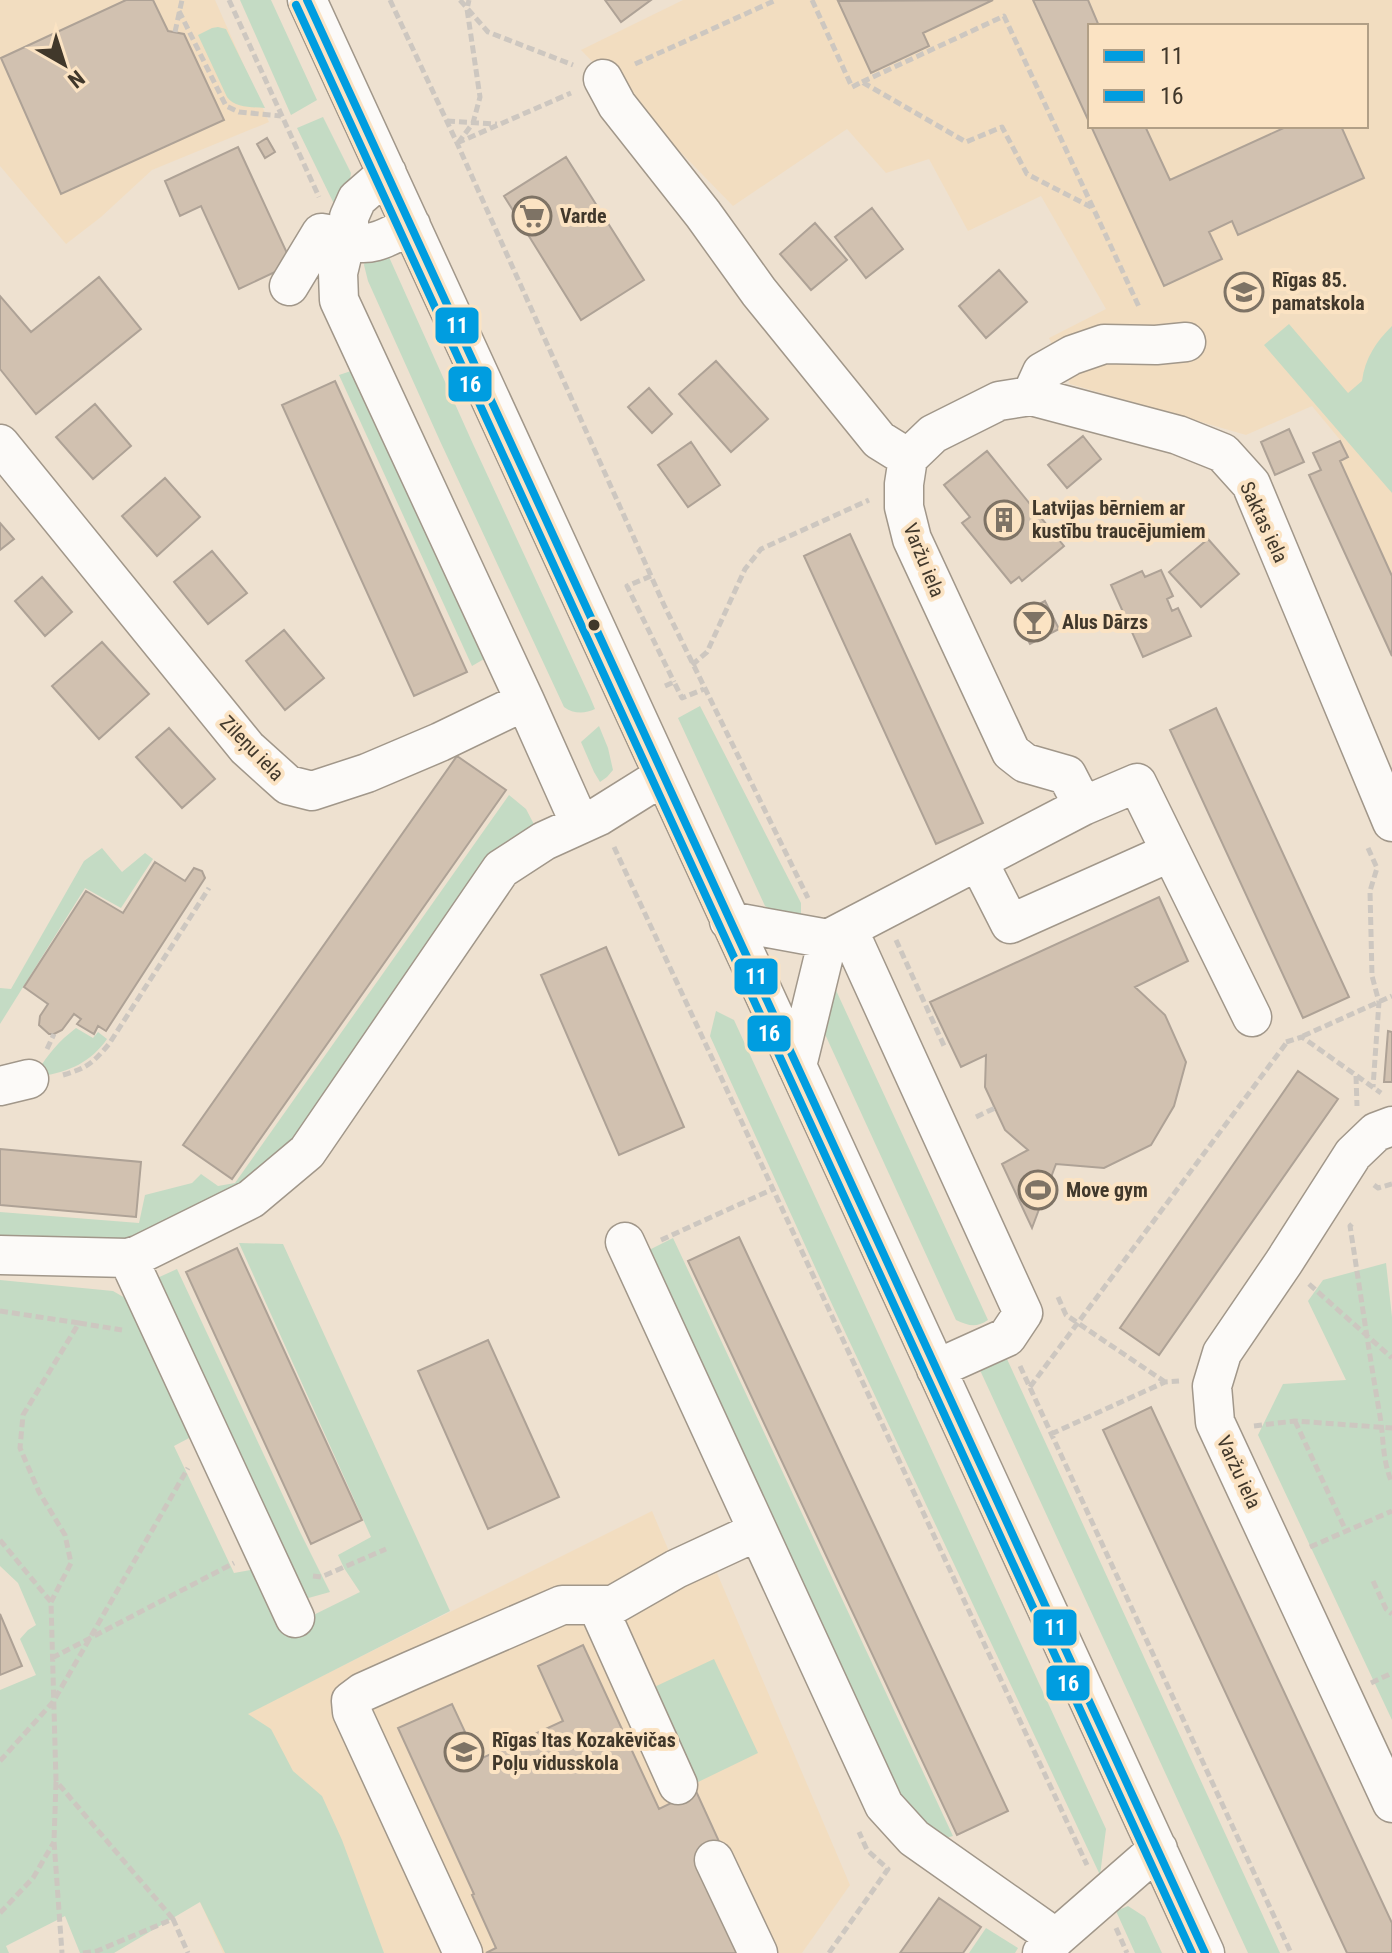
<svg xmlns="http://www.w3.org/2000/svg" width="1392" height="1953" font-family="'Roboto Condensed',sans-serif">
	<rect width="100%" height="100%" fill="#eee1d0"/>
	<!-- built -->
	<path fill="#f2ddc0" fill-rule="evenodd" d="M0 0H215L269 122 152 170 101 217 66 244 0 166Z
		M683 0H1392V576L1340 461 1348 457 1341 441 1312 406 1246 435 1070 384 1049 338 1106 309 1041 196 968 231 929 159 886 173 847 129 733 206 581 50ZM1090 26H1366V126H1090Z
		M652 1511 684 1587 717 1573 850 1885 802 1953H223L200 1902 248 1713Z"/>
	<!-- green -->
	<path fill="#c4dbc4" d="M240 0H271L317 100 291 115Z
		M218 27 226 29 265 108C252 107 235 108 227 97L198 35 212 28Z
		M323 117 351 173 347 197 336 208 297 128Z
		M382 255 389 257 473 444 590 697 595 709C585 714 573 714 564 707L440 441 368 281 364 265 366 257Z
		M1289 324 1348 393 1362 381C1365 358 1376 342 1392 326V493L1264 345Z
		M360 368 491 655 472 666 339 375Z
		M700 706 801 903V919L788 920 765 906 678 718Z
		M599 726 608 748 613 770 607 777 600 782 594 772 581 742Z
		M509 795 526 809 539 834 293 1152 144 1249 0 1248V1212L139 1223 145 1195 192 1183 201 1174 218 1186 235 1183Z
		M102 848 122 872 145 853 153 859 121 908 85 888 0 1024V988L11 989 84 861Z
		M834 986 988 1320C976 1328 969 1326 956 1320L824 1032Z
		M716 1011 734 1020 1106 1829 1100 1875 830 1300 710 1036Z
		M76 1028 93 1038 98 1032 107 1039C91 1062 69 1072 42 1076L37 1072C49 1053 58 1042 76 1028Z
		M673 1238 953 1836 946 1838 904 1807 645 1252Z
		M239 1243 283 1244 450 1611 248 1714 271 1729 293 1771 322 1796 342 1840 384 1953H225L200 1902 114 1953H80L65 1916 6 1946 9 1953H0V1690L36 1675 20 1639 28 1630 36 1625 18 1583 0 1566V1280L113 1291 139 1306 191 1437 174 1446 234 1573 256 1569 285 1629 360 1592 344 1568 338 1555 371 1537Z
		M1386 1263 1392 1317V1720L1258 1435 1283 1384 1346 1380 1308 1301 1323 1280Z
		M177 1269 300 1532 330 1592 294 1602 144 1284Z
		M1007 1359 1280 1953H1248L979 1368 994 1365Z
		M714 1659 758 1753 694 1784 650 1689Z
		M1128 1906 1145 1917 1162 1953H1135L1116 1911Z
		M986 1928 1018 1948 1015 1953H969Z"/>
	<!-- building -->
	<path fill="#d1c1b0" stroke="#aea296" stroke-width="2" d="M126 0H153L168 31 184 34 224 120 61 194 1 58Z
		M605 0H651L621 22Z
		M993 0 923 33 929 46 871 73 838 1Z
		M1033 0H1088L1099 26H1090V124Z
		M1091 126H1145L1170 180 1288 126H1341L1364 178 1238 235 1232 221 1209 232 1222 259 1164 286Z
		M267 138 275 152 265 158 257 144Z
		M238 147 292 264 239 289 201 206 180 216 165 181Z
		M566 157 644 280 581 320 504 196Z
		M872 208 903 249 866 278 835 237Z
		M815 223 847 260 811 290 780 254Z
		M999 270 1027 302 986 338 959 306Z
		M99 277 141 329 36 414 0 369V296L31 332Z
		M716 361 768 419 731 452 679 394Z
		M335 381 467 672 414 696 282 405Z
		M649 388 672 414 652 433 628 407Z
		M95 404 131 446 93 479 56 437Z
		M1289 429 1304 462 1275 475 1261 442Z
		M1083 436 1101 459 1067 488 1048 465Z
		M1340 441 1348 457 1340 461 1392 576V656L1309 475 1321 470 1313 453Z
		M691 442 720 485 688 507 658 465Z
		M987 451 1064 546 1022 581 1019 577 1011 583 962 523 970 517 944 485Z
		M165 478 200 517 157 556 122 516Z
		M0 523 14 539 0 550Z
		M850 534 983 823 936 844 804 556Z
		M1208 539 1239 574 1201 607 1169 572Z
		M212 551 247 593 208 624 174 582Z
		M1161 570 1173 596 1167 599 1172 611 1178 608 1191 636 1143 657 1111 585 1142 571 1145 577Z
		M42 577 72 612 45 636 15 601Z
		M1045 601 1059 629 1030 644 1016 617Z
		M284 630 324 678 285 710 246 661Z
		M102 642 149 694 99 739 52 686Z
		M1216 708 1349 997 1303 1018 1170 730Z
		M169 728 215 779 182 808 136 757Z
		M457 756 506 790 232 1179 183 1145Z
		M155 862 185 881 194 868 202 871 205 878 106 1031 98 1026 94 1034 77 1024 81 1019 74 1014 62 1030 54 1034H49L39 1025 40 1016 48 1004 24 987 86 891 123 913Z
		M1159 897 1188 961 1135 987 1165 1015 1186 1062 1174 1106 1151 1145 1104 1168 1056 1164 1032 1228 1002 1164 1028 1150 1005 1130 985 1087 986 1055 961 1067 930 1002Z
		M606 947 684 1127 619 1155 541 975Z
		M1388 1031 1392 1032V1082H1384Z
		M1298 1071 1338 1099 1159 1355 1120 1328Z
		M0 1149 141 1162 136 1217 0 1205Z
		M739 1237 1008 1811 957 1835 688 1261Z
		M237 1248 362 1520 311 1544 186 1272Z
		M488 1340 559 1497 488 1529 418 1371Z
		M1151 1407 1392 1923V1953H1347L1103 1430Z
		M0 1614 22 1666 0 1675Z
		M583 1645 659 1809 696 1791 722 1848 738 1953H486L496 1948 472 1895 474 1894 398 1728 452 1704 478 1760 563 1721 538 1666Z
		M939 1898 981 1927 963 1953H900Z"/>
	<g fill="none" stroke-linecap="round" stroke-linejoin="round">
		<defs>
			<path id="minor" d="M307 0 1205 1953
				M603 79 617 105 703 214 759 292 879 440 908 458
				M387 173 357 199 349 217V241L343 252 338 273 339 300 525 701 580 824
				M289 286 321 233C331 234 337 237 347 240 372 249 389 236 411 225
				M1031 396 1042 372 1072 355 1104 344 1156 345 1186 342
				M0 444 247 748 288 785 312 791 367 773 440 742 525 701
				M908 458 933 434 999 401 1031 396 1178 435 1223 453 1251 484 1392 822
				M1083 806 1137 783 1252 1017
				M978 861 1010 924 1171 852
				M729 921 828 939 1083 806 1067 775 1025 763 1011 752 912 539 904 507V484L908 458
				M848 929 1023 1313 1007 1337 936 1369
				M797 1066 828 939
				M0 1086 29 1079
				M1392 1126 1376 1132 1353 1154 1284 1262 1222 1353 1212 1386 1215 1422 1392 1803
				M625 1242 884 1805 914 1838 1056 1938
				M0 1255 128 1258 138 1255 251 1199 307 1152 501 869 544 841 599 816 663 776
				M128 1258 295 1618
				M597 1605 678 1785
				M714 1860 758 1953
				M463 1953 352 1712 351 1701 363 1692 410 1671 562 1605H613L676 1569 758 1531
				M1042 1953 1056 1938 1158 1849"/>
		</defs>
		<!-- minor casing -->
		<use href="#minor" stroke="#a1978a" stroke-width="41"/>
		<!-- path -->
		<path stroke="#cdc7c0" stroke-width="5" stroke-dasharray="8 4" stroke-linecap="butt" d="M229 0 319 197
			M390 0 457 143 664 605 808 898
			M460 0 488 32 573 65
			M812 0 852 87 862 82 966 142 1002 127 1027 174 1091 207
			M179 11 226 106 239 112 281 116
			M175 32 182 0
			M635 64 776 0
			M862 82 1004 16 1140 309
			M447 121 497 124
			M457 143 571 93
			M458 143 473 123 480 97 467 9 469 0
			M651 576 627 586 674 682
			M692 665 707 652 745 569 761 549 869 500
			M665 686 674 682 682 698 704 689
			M614 847 1087 1865
			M1368 848 1377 868 1370 891 1372 976 1379 1002 1373 1087
			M896 940 945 1048
			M1303 1036 1392 996
			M1286 1042 1302 1037 1381 1093
			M47 1049 54 1034
			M63 1075C87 1068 93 1063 109 1044L209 888
			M1356 1076 1357 1106
			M976 1117 995 1108
			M1374 1185 1378 1188 1392 1184
			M1352 1224 1350 1226C1360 1290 1369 1353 1380 1416 1384 1441 1382 1459 1392 1483
			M661 1240 773 1189
			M1309 1284 1392 1358
			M1058 1297 1066 1315 1165 1382
			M0 1311 79 1323 23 1415 20 1448 39 1492 65 1535 71 1563 51 1602
			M79 1323 122 1330
			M1020 1366 1291 1953
			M1030 1387 1287 1042
			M1295 1421 1346 1531
			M1254 1426 1295 1421 1392 1428
			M1051 1434 1165 1382 1179 1381
			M0 1540 51 1602 56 1781 173 1919
			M1310 1547 1392 1511
			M313 1576 321 1577 386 1549
			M1373 1581 1386 1609 1392 1614
			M52 1658 234 1563
			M1371 1683 1392 1673
			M0 1761 53 1702 188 1468
			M56 1782 54 1841 62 1953
			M0 1913 33 1878 54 1842
			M1116 1928 1127 1953
			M83 1953 97 1951 173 1919 188 1953
			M829 1953 888 1869 867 1850 859 1832"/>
		<!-- minor -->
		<use href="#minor" stroke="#fcfaf8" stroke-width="38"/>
		<defs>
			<path id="bus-1" d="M307 0 1205 1953"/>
			<path id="bus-2" d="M296 5 1192 1953"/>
		</defs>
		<!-- bus-1 casing -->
		<use href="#bus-1" stroke="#fbe3c3" stroke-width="14"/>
		<!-- bus-2 casing -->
		<use href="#bus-2" stroke="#fbe3c3" stroke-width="14"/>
		<!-- bus-1 -->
		<use href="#bus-1" stroke="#009de0" stroke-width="8"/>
		<!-- bus-2 -->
		<use href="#bus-2" stroke="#009de0" stroke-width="8"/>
	</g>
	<!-- icons -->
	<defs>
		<symbol id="supermarket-ring" viewBox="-11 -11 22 22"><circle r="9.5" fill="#fbe3c3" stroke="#7e7365" stroke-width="1.5"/><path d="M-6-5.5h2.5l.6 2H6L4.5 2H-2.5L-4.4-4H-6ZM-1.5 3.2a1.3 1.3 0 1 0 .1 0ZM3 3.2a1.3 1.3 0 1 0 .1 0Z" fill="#7e7365"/></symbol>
		<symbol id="school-ring" viewBox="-11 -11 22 22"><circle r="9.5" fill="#fbe3c3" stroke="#7e7365" stroke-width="1.5"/><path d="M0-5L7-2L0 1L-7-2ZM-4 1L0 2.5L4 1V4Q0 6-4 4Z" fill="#7e7365"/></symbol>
		<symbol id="building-ring" viewBox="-11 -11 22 22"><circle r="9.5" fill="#fbe3c3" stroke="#7e7365" stroke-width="1.5"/><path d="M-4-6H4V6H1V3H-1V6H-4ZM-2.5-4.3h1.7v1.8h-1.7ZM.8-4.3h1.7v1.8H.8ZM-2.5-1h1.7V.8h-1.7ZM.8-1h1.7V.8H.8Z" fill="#7e7365"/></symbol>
		<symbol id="bar-ring" viewBox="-11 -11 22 22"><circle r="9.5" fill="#fbe3c3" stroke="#7e7365" stroke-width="1.5"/><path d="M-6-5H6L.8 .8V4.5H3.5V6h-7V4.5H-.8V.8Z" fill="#7e7365"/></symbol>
		<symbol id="stadium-ring" viewBox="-11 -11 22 22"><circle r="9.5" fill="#fbe3c3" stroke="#7e7365" stroke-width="1.5"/><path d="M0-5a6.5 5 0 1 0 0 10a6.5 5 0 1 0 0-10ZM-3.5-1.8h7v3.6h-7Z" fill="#7e7365"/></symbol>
	</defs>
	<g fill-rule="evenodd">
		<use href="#supermarket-ring" x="510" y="194" width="44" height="44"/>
		<use href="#school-ring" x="1222" y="270" width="44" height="44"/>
		<use href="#building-ring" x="982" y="498" width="44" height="44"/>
		<use href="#bar-ring" x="1012" y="600" width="44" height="44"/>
		<use href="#stadium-ring" x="1016" y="1168" width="44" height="44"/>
		<use href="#school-ring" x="442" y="1730" width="44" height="44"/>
	</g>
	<!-- markers -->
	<circle fill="#41382b" stroke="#fbe3c3" stroke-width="3" cx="594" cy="625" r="7"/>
	<g text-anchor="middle" stroke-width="8" stroke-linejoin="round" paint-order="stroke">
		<!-- poi labels -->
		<g font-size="20" font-weight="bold" fill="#41382b" stroke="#fbe3c3" text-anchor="start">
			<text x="560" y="223">Varde</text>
			<text x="1272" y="287">Rīgas 85.<tspan x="1272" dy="23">pamatskola</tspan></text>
			<text x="1032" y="515">Latvijas bērniem ar<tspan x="1032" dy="23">kustību traucējumiem</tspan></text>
			<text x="1062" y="629">Alus Dārzs</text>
			<text x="1066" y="1197">Move gym</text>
			<text x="492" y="1747">Rīgas Itas Kozakēvičas<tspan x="492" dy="23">Poļu vidusskola</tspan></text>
		</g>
		<!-- street labels -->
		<g font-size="20" fill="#41382b" stroke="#fbe3c3">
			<text transform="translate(1264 522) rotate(65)" y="7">Saktas iela</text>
			<text transform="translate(924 560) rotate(68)" y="7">Varžu iela</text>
			<text transform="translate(252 748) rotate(46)" y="7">Zileņu iela</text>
			<text transform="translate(1239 1472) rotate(65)" y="7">Varžu iela</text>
		</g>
	</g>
	<g stroke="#fbe3c3" stroke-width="3">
		<rect x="434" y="306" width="46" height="39" rx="8" fill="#009de0"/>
		<rect x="447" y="365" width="46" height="38" rx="8" fill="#009de0"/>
		<rect x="733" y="957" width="46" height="39" rx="8" fill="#009de0"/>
		<rect x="746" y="1014" width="46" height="39" rx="8" fill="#009de0"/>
		<rect x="1032" y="1608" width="46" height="39" rx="8" fill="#009de0"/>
		<rect x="1045" y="1664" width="46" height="38" rx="8" fill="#009de0"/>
	</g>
	<g font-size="22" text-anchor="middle" font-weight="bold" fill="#fff">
		<text x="457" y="333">11</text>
		<text x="470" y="392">16</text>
		<text x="756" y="984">11</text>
		<text x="769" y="1041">16</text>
		<text x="1055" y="1635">11</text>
		<text x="1068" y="1691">16</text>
	</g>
	<!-- legend -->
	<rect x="1088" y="24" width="280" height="104" fill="#fbe3c3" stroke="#b19f86" stroke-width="2"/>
	<rect x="1104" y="50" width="40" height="12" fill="#009de0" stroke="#b19f86" stroke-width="2"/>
	<text x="1160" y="64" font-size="24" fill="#41382b">11</text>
	<rect x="1104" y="90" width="40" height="12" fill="#009de0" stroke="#b19f86" stroke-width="2"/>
	<text x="1160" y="104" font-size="24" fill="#41382b">16</text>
	<!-- north arrow -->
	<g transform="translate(64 64) rotate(141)" stroke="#fbe3c3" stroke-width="6" paint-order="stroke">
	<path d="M0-6L14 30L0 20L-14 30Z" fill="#41382b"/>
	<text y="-12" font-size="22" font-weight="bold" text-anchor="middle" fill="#41382b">N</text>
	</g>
</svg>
